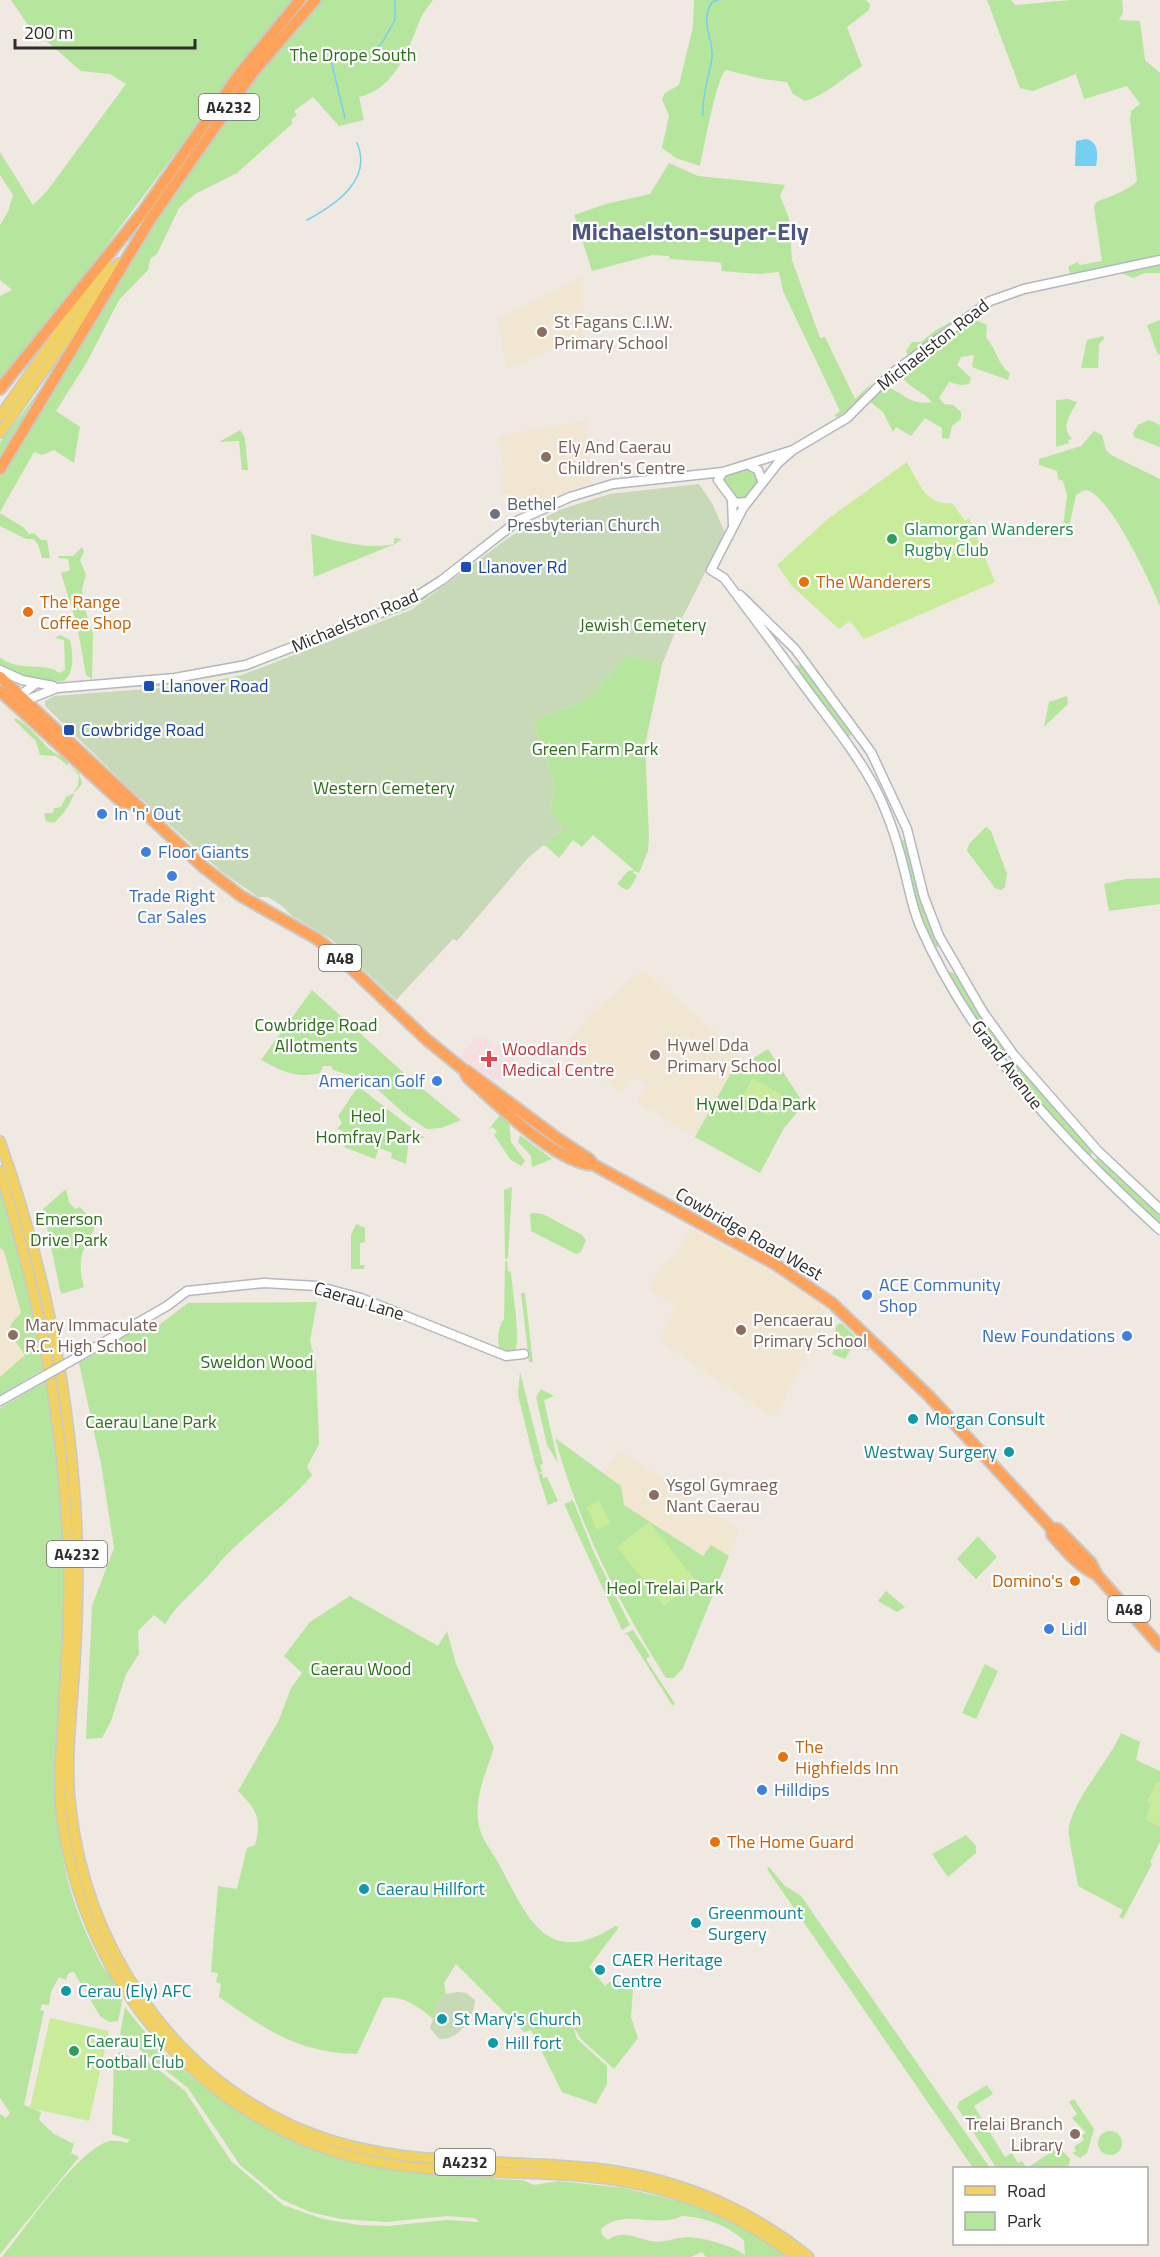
<svg xmlns="http://www.w3.org/2000/svg" width="1160" height="2257" font-family="'Titillium Web',sans-serif">
	<rect width="100%" height="100%" fill="#efe9e1"/>
	<!-- education -->
	<path fill="#f0e6d1" d="M583 277 584 346 565 345 507 368 497 319Z
		M587 421 586 445 589 446 591 468 589 483 527 506 503 494 500 480 504 472 498 436Z
		M643 970 746 1059 738 1063 695 1137 637 1102 646 1085 632 1077 622 1093 562 1050 589 1015Z
		M690 1228 777 1275 826 1309 778 1412 772 1417 659 1340 677 1306 651 1292 650 1287 662 1264 675 1256Z
		M0 1248 4 1251 31 1356 0 1381Z
		M621 1451 735 1526 738 1533 729 1556 711 1545 704 1556 623 1505 621 1486 604 1473Z"/>
	<!-- medical -->
	<path fill="#f5dfe0" d="M476 1036 517 1053 505 1079 493 1080 460 1057Z"/>
	<!-- green -->
	<path fill="#b6e59e" fill-rule="evenodd" d="M11 0H293L265 33 74 289 0 382V296L12 290 0 280V225L8 212 13 195 0 175V152L33 205 47 191 126 84 110 74 81 71 28 25Z
		M321 0H433C429 6 422 13 420 20 408 50 395 89 359 97L364 120 339 126 313 97 294 111 297 115 291 120 293 123 237 173 195 194 179 208 157 254 150 259 148 270 119 300 87 362 56 411 80 427 74 463 54 450 42 455 34 452 0 512V477L142 242 188 173 265 65Z
		M694 0H866L870 4 869 10 847 27 862 66C843 78 826 95 805 101L793 94 787 82 763 79 726 70C716 78 704 149 700 166L676 158 662 148 669 116 662 99 665 93 679 85 693 27Z
		M987 0H1011L1015 5 1070 0H1122L1123 12 1119 20 1140 21 1145 60 1160 73V273H1145L1133 278 1120 273 1092 279 1071 276 1068 267 1077 262 1080 265 1102 261 1094 207 1096 202C1107 198 1129 190 1137 181L1130 119 1131 111 1140 104 1127 86 1084 99 1076 74 1033 91 1020 88Z
		M669 163 698 176 785 185 780 196 789 218 792 260 820 338 825 337 855 399 873 382 854 405 851 403 853 406 839 417 834 416 840 411 783 291 779 272 758 274 722 271 721 263 715 262 670 259 669 256 652 255 592 271 574 215 606 204 650 194Z
		M964 315 987 325 986 337C997 350 997 364 1010 373L1008 380 972 367 974 355 961 357 957 365 971 378 969 384 961 385 949 382 939 398 944 404 953 405 961 412V419L952 426 949 439 942 438V428L925 418 911 436 896 427 893 432 883 412 869 401 878 391 890 388C905 395 913 406 932 402 924 392 911 389 903 378L905 368 911 361 906 351 912 342H921L936 330Z
		M1160 320V354L1158 355 1147 325Z
		M1103 336 1104 339 1099 344 1098 368H1081L1087 340Z
		M42 387 43 388 0 463V442Z
		M1068 399 1077 402C1070 415 1060 427 1072 439L1068 440 1069 443 1056 447V400Z
		M1149 420 1160 425V447L1134 437 1133 433 1138 425Z
		M240 430 245 438 248 470H242L239 441 219 442Z
		M1094 431 1102 435 1106 450 1111 455 1160 479V606C1150 581 1108 491 1085 490L1076 495 1067 536 1062 535 1067 495 1063 481 1058 479 1057 471 1039 465V459L1081 446Z
		M747 469 755 471 758 479 747 497 738 500 727 489 722 477Z
		M0 513 23 527 29 534 34 533 41 540H47L50 558H42L38 544 33 539H26L0 526Z
		M311 534C337 541 367 550 394 544V538L402 539 395 544 314 577Z
		M82 547 84 552 80 560 86 575 82 588 83 603 93 634 92 679 86 675 77 625 61 573 70 570 68 559 58 558V556H73Z
		M427 594 428 597 410 608 243 672 154 687V684L241 670 399 610Z
		M60 635 70 640C73 653 75 672 64 681L53 682 27 678V676L24 677 0 665V657C14 672 50 662 59 673L65 670 64 640 55 638Z
		M627 654 662 665 645 745 649 837 648 851 639 873 635 871 633 872 637 876 630 888 626 890 617 884 628 871 634 870 593 835 582 847 573 840 559 858 546 846H543L563 829 550 811 555 784 534 725 536 719 577 704 595 691Z
		M802 664 855 732 847 738 795 669 797 665Z
		M1067 696 1068 704 1044 727 1049 702Z
		M16 718C28 725 39 738 48 748 54 754 63 756 68 761V766L79 773 82 784 75 792 74 791 78 786 79 775 56 756 40 755 36 741 14 720Z
		M74 793C71 805 63 814 54 823L46 821 44 813H53L54 808 61 807 66 797Z
		M986 827 991 831 1007 874 1005 887 1001 890 995 888 967 851 969 844Z
		M903 840H906L942 945 933 949 921 923 901 842Z
		M1160 878V904L1109 911 1104 884 1126 879Z
		M946 971 958 974 1009 1054 1004 1058 973 1018Z
		M312 990 414 1082 461 1120 441 1128 427 1129 407 1116 368 1081 333 1070 331 1066H323L320 1073C296 1079 282 1071 261 1060Z
		M768 1049 804 1104 784 1128 760 1173 695 1137 736 1064 741 1066Z
		M1014 1061 1093 1151 1091 1155 1087 1156 1056 1123 1011 1068Z
		M359 1087 425 1138H409L406 1164 391 1158 392 1153 379 1148 375 1159 344 1147 347 1138 341 1130 337 1129 342 1123 338 1116C344 1109 354 1090 359 1087Z
		M501 1114 509 1121 511 1142 525 1161 521 1166 510 1159 494 1135 497 1131 492 1127 488 1130Z
		M520 1135 552 1159 532 1167 531 1156 518 1142Z
		M1096 1158 1102 1159 1160 1213V1225L1094 1164Z
		M0 1177 46 1368 0 1395V1377L25 1355 10 1334 11 1324 21 1313 4 1251 0 1248Z
		M512 1187 508 1258 505 1259 504 1190Z
		M66 1189 69 1202 75 1209 80 1207 96 1225C83 1251 76 1256 84 1287L61 1294 43 1209Z
		M534 1213 543 1214 582 1235 586 1240 581 1252 576 1254 531 1231 530 1214Z
		M356 1224 365 1228V1242L360 1243V1265H365L364 1269H351V1235Z
		M505 1261H507L508 1271 511 1272C512 1289 521 1339 515 1351L509 1353 501 1351C496 1343 498 1325 504 1320Z
		M521 1293H525L533 1362H529Z
		M317 1302 310 1341 316 1364 319 1444 307 1467 312 1475C287 1506 242 1535 215 1568 199 1588 179 1601 165 1624L154 1615 138 1631 139 1654 126 1674 111 1721 102 1738 86 1739 92 1606 114 1548 101 1464 79 1363 145 1324 151 1331 188 1303Z
		M841 1323 869 1349 868 1351 853 1345 845 1359 832 1354 840 1335 835 1331 837 1325Z
		M520 1372 543 1464 540 1465 542 1472 538 1473 533 1457 540 1455 533 1456 518 1395Z
		M48 1380C59 1456 66 1533 64 1610 62 1691 51 1769 62 1850 67 1889 83 1930 102 1965 107 1973 120 1986 122 1995 123 2002 120 2013 118 2021L109 2022 100 2016 74 1972 69 1973 66 1980 59 1977 51 1992 49 2005 42 2004 40 2010 44 2011 24 2105 41 2112 39 2120 54 2134 74 2144 71 2153 79 2157 0 2254V2114L6 2118 10 2113 0 2098V1408Z
		M541 1389 554 1396 544 1400 558 1463 547 1445 536 1397Z
		M555 1438 621 1486 624 1505 703 1556 711 1545 729 1556 683 1668 674 1678H666C618 1602 579 1525 555 1438Z
		M542 1473 543 1478 547 1477 558 1501 548 1505 538 1474Z
		M573 1500 594 1553 630 1625 622 1630 564 1504Z
		M978 1536 997 1557 976 1579 957 1559Z
		M886 1591 905 1607 897 1612 878 1601Z
		M350 1596 438 1646 447 1631 456 1664 494 1748C487 1769 475 1796 478 1819 479 1837 491 1849 499 1864 527 1917 547 1970 615 1926L619 1927 589 1967 605 1986 612 1980 633 1989 631 2017 638 2038 614 2069 581 2039 573 2026 577 2039 607 2066V2084L596 2104 562 2092 531 2030 524 2032 456 1964 444 1983 446 1994 437 2005 433 2019C418 2006 403 1995 383 1998L357 2054C299 2053 266 2030 219 1997L221 1984 216 1982 218 1973 211 1972 218 1886 237 1889 247 1848 255 1845C262 1819 257 1810 238 1791L279 1720 291 1688 302 1673 284 1656 310 1622Z
		M633 1630 650 1656 646 1659 675 1704 672 1705 628 1635 624 1634Z
		M985 1664 998 1671 976 1719 962 1713Z
		M1121 1733 1140 1742 1136 1760 1160 1771V1784L1157 1783 1147 1802 1152 1804 1146 1819 1160 1826V1842L1150 1862 1152 1864 1123 1919 1119 1917 1123 1910 1078 1886C1077 1875 1067 1835 1069 1826 1077 1794 1108 1763 1121 1733Z
		M966 1835 976 1846V1853L948 1877 932 1854Z
		M769 1867 784 1885 801 1896 990 2168H973L767 1869Z
		M125 2007C187 2090 278 2145 379 2167 416 2175 456 2174 493 2176L494 2179 522 2180 534 2185 559 2181 624 2188 687 2203 741 2225 787 2257H706L702 2252 691 2257H2C27 2227 71 2159 104 2143 111 2139 120 2141 127 2143L130 2140 112 2134 114 2061 119 2052 127 2055 142 2070 149 2062 185 2091 231 2161 283 2205 323 2219 359 2225 389 2226 446 2220 480 2222 474 2218 447 2216 386 2222 341 2219 310 2212 281 2199 240 2165 188 2088 120 2034ZM682 2216C705 2217 728 2225 744 2241L745 2255C734 2246 704 2238 688 2237 676 2237 663 2244 651 2241 635 2238 623 2229 608 2240L602 2235 601 2229C625 2207 656 2229 682 2216Z
		M987 2085 993 2094 974 2106 1005 2157 1012 2153 1018 2163 1022 2161 1027 2168 1059 2147 1070 2159 1069 2165 1064 2168H999L995 2166 957 2107 959 2102Z
		M1074 2099 1094 2129 1087 2153 1080 2158 1072 2153 1076 2151 1074 2147 1084 2140 1082 2135 1086 2133 1072 2118 1077 2114 1069 2102Z
		M1098 2143a12 12 0 1 1 24 0a12 12 0 1 1-24 0Z"/>
	<!-- cemetery -->
	<path fill="#c8d9b8" d="M699 484 713 505 725 533 676 630 662 665 627 654 595 691 577 704 536 719 534 725 555 784 550 811 563 829 527 859 457 941 453 939 396 1000 331 939 292 916 281 905 268 897H258L222 872 130 789 45 706V701L54 696 188 686 242 675 411 610 511 536 559 510 610 494Z
		M458 1992 466 1993 475 2000C474 2019 459 2040 439 2039L430 2028 437 2005 446 1994Z"/>
	<!-- pitch -->
	<path fill="#c9ec9a" d="M907 462C918 481 926 507 952 503L965 521 969 518 995 582 864 639 850 621 839 629 792 586 777 565 829 518Z
		M753 1078 783 1096 771 1116 741 1098Z
		M599 1500 610 1523 597 1530 587 1507Z
		M649 1522 696 1581 664 1606 617 1547Z
		M1157 1783 1160 1784V1826L1145 1819 1152 1805 1147 1802Z
		M50 2018 109 2031 89 2121 30 2108Z"/>
	<!-- water -->
	<path fill="#75cff0" d="M1086 139C1099 142 1098 155 1096 166H1075L1076 141Z"/>
	<g fill="none" stroke-linecap="round" stroke-linejoin="round">
		<!-- stream -->
		<path stroke="#75cff0" stroke-width="1.5" d="M703 115C702 93 709 78 712 58 714 38 699 23 712 2L718 0
			M345 118 331 60 368 55 382 43 395 20V1
			M307 220C335 205 373 180 357 143"/>
		<defs>
			<path id="secondary" d="M1160 260 1024 289 990 301 891 374 847 418 793 450 778 463 743 508 711 570 724 578C752 615 780 653 808 691 831 722 854 750 873 784 887 810 897 840 904 869 909 888 912 907 920 926 973 1046 1064 1142 1160 1230
				M749 465 758 470 762 481
				M723 472 718 480 735 503 747 502
				M732 500 733 525
				M740 595 795 649 871 752 907 829 924 897 939 936 983 1012 1014 1055 1098 1151 1160 1209
				M0 670 22 680 53 686
				M21 701V695L35 684
				M22 702 57 688 175 678 246 665 406 603 442 580 519 520 570 497 613 484 723 472 793 450
				M78 1357 167 1306 187 1291 264 1283 317 1286 361 1298 506 1356 524 1354
				M0 1401 30 1384"/>
			<path id="primary" d="M0 416 107 264
				M0 433 119 263
				M0 1141C39 1251 65 1367 74 1483 79 1543 79 1603 75 1663 72 1711 65 1762 71 1810 87 1943 166 2066 289 2124 386 2170 490 2157 594 2168 673 2177 747 2206 809 2257
				M0 1171C39 1294 63 1418 68 1547 71 1605 66 1664 63 1722 61 1751 58 1782 61 1810 78 1959 172 2089 313 2144 401 2179 497 2168 589 2177 664 2184 736 2210 795 2257"/>
			<path id="highway" d="M0 389 142 213 238 76 300 0
				M0 469 150 220 254 71 315 0
				M0 677 202 866 241 896 317 939 335 953 427 1040 464 1070 468 1078C496 1103 557 1164 594 1165L775 1264 832 1303 929 1396 1051 1528 1058 1529 1091 1563 1097 1575 1160 1646
				M0 691 116 797 122 802 133 804
				M467 1071 557 1138 589 1159 594 1165
				M1051 1528 1052 1535C1065 1550 1078 1566 1097 1575"/>
		</defs>
		<!-- secondary casing -->
		<use href="#secondary" stroke="#b4b7c1" stroke-width="11"/>
		<!-- primary casing -->
		<use href="#primary" stroke="#c9c9c9" stroke-width="12"/>
		<!-- highway casing -->
		<use href="#highway" stroke="#c9c9c9" stroke-width="14"/>
		<!-- secondary -->
		<use href="#secondary" stroke="#fff" stroke-width="8"/>
		<!-- primary -->
		<use href="#primary" stroke="#f2d163" stroke-width="9"/>
		<!-- highway -->
		<use href="#highway" stroke="#ffa35c" stroke-width="10"/>
		<defs>
			<path id="secondary-bridge" d="M30 1384 78 1357"/>
		</defs>
		<!-- secondary-bridge casing -->
		<use href="#secondary-bridge" stroke="#b4b7c1" stroke-width="11" stroke-linecap="butt"/>
		<!-- secondary-bridge -->
		<use href="#secondary-bridge" stroke="#fff" stroke-width="8"/>
	</g>
	<!-- markers -->
	<g fill="#8d6e63" stroke="#fff" stroke-width="2">
		<circle cx="542" cy="332" r="6"/>
		<circle cx="546" cy="457" r="6"/>
		<circle cx="655" cy="1055" r="6"/>
		<circle cx="741" cy="1330" r="6"/>
		<circle cx="13" cy="1335" r="6"/>
		<circle cx="654" cy="1495" r="6"/>
		<circle cx="1075" cy="2134" r="6"/>
	</g>
	<circle fill="#6b7280" stroke="#fff" stroke-width="2" cx="495" cy="514" r="6"/>
	<g fill="#2e9e5b" stroke="#fff" stroke-width="2">
		<circle cx="892" cy="539" r="6"/>
		<circle cx="74" cy="2051" r="6"/>
	</g>
	<g fill="#1a4fb4" stroke="#fff" stroke-width="2">
		<rect x="460" y="561" width="12" height="12" rx="3"/>
		<rect x="143" y="680" width="12" height="12" rx="3"/>
		<rect x="63" y="724" width="12" height="12" rx="3"/>
	</g>
	<g fill="#e8710a" stroke="#fff" stroke-width="2">
		<circle cx="804" cy="582" r="6"/>
		<circle cx="28" cy="612" r="6"/>
		<circle cx="1075" cy="1581" r="6"/>
		<circle cx="783" cy="1757" r="6"/>
		<circle cx="715" cy="1842" r="6"/>
	</g>
	<g fill="#3f7fe0" stroke="#fff" stroke-width="2">
		<circle cx="102" cy="814" r="6"/>
		<circle cx="146" cy="852" r="6"/>
		<circle cx="172" cy="876" r="6"/>
		<circle cx="437" cy="1081" r="6"/>
		<circle cx="867" cy="1295" r="6"/>
		<circle cx="1127" cy="1336" r="6"/>
		<circle cx="1049" cy="1629" r="6"/>
		<circle cx="762" cy="1790" r="6"/>
	</g>
	<path fill="#e0444e" stroke="#fff" stroke-width="2" d="M486 1050h6v6h6v6h-6v6h-6v-6h-6v-6h6z"/>
	<g fill="#0f9aa8" stroke="#fff" stroke-width="2">
		<circle cx="913" cy="1419" r="6"/>
		<circle cx="1009" cy="1452" r="6"/>
		<circle cx="364" cy="1889" r="6"/>
		<circle cx="696" cy="1923" r="6"/>
		<circle cx="600" cy="1970" r="6"/>
		<circle cx="66" cy="1991" r="6"/>
		<circle cx="442" cy="2019" r="6"/>
		<circle cx="493" cy="2043" r="6"/>
	</g>
	<g text-anchor="middle" stroke-width="4.5" stroke-linejoin="round" paint-order="stroke">
		<!-- shield labels -->
		<g fill="#fff" stroke="#6d6d6d" stroke-width="1.5">
			<rect x="199" y="94" width="60" height="26" rx="4.5"/>
			<rect x="319" y="945" width="42" height="26" rx="4.5"/>
			<rect x="47" y="1541" width="60" height="26" rx="4.5"/>
			<rect x="1108" y="1596" width="42" height="26" rx="4.5"/>
			<rect x="435" y="2149" width="60" height="26" rx="4.5"/>
		</g>
		<g font-size="16" font-weight="bold" fill="#2e2e2e">
			<text x="229" y="113">A4232</text>
			<text x="340" y="964">A48</text>
			<text x="77" y="1560">A4232</text>
			<text x="1129" y="1615">A48</text>
			<text x="465" y="2168">A4232</text>
		</g>
		<!-- park labels -->
		<g font-size="18" fill="#2c6e1b" stroke="#fff">
			<text x="353" y="61">The Drope South</text>
			<text x="643" y="631">Jewish Cemetery</text>
			<text x="595" y="755">Green Farm Park</text>
			<text x="384" y="794">Western Cemetery</text>
			<text x="316" y="1031">Cowbridge Road<tspan x="316" dy="21">Allotments</tspan></text>
			<text x="756" y="1110">Hywel Dda Park</text>
			<text x="368" y="1122">Heol<tspan x="368" dy="21">Homfray Park</tspan></text>
			<text x="69" y="1225">Emerson<tspan x="69" dy="21">Drive Park</tspan></text>
			<text x="257" y="1368">Sweldon Wood</text>
			<text x="151" y="1428">Caerau Lane Park</text>
			<text x="665" y="1594">Heol Trelai Park</text>
			<text x="361" y="1675">Caerau Wood</text>
		</g>
		<!-- education labels -->
		<g font-size="18" fill="#785e54" stroke="#fff" text-anchor="start">
			<text x="554" y="328">St Fagans C.I.W.<tspan x="554" dy="21">Primary School</tspan></text>
			<text x="558" y="453">Ely And Caerau<tspan x="558" dy="21">Children's Centre</tspan></text>
			<text x="667" y="1051">Hywel Dda<tspan x="667" dy="21">Primary School</tspan></text>
			<text x="753" y="1326">Pencaerau<tspan x="753" dy="21">Primary School</tspan></text>
			<text x="25" y="1331">Mary Immaculate<tspan x="25" dy="21">R.C. High School</tspan></text>
			<text x="666" y="1491">Ysgol Gymraeg<tspan x="666" dy="21">Nant Caerau</tspan></text>
			<text x="1063" y="2130" text-anchor="end">Trelai Branch<tspan x="1063" dy="21">Library</tspan></text>
		</g>
		<!-- street labels -->
		<g font-size="18" fill="#2e2e2e" stroke="#fff">
			<text transform="translate(933 345) rotate(-38)" y="6">Michaelston Road</text>
			<text transform="translate(355 621) rotate(-23)" y="6">Michaelston Road</text>
			<text transform="translate(1007 1065) rotate(53)" y="6">Grand Avenue</text>
			<text transform="translate(749 1234) rotate(30)" y="6">Cowbridge Road West</text>
			<text transform="translate(359 1301) rotate(17)" y="6">Caerau Lane</text>
		</g>
		<!-- worship labels -->
		<g font-size="18" fill="#5b616d" stroke="#fff" text-anchor="start">
			<text x="507" y="510">Bethel<tspan x="507" dy="21">Presbyterian Church</tspan></text>
		</g>
		<!-- leisure labels -->
		<g font-size="18" fill="#27864d" stroke="#fff" text-anchor="start">
			<text x="904" y="535">Glamorgan Wanderers<tspan x="904" dy="21">Rugby Club</tspan></text>
			<text x="86" y="2047">Caerau Ely<tspan x="86" dy="21">Football Club</tspan></text>
		</g>
		<!-- transit labels -->
		<g font-size="18" fill="#164399" stroke="#fff" text-anchor="start">
			<text x="478" y="573">Llanover Rd</text>
			<text x="161" y="692">Llanover Road</text>
			<text x="81" y="736">Cowbridge Road</text>
		</g>
		<!-- food labels -->
		<g font-size="18" fill="#c56008" stroke="#fff" text-anchor="start">
			<text x="816" y="588">The Wanderers</text>
			<text x="40" y="608">The Range<tspan x="40" dy="21">Coffee Shop</tspan></text>
			<text x="1063" y="1587" text-anchor="end">Domino's</text>
			<text x="795" y="1753">The<tspan x="795" dy="21">Highfields Inn</tspan></text>
			<text x="727" y="1848">The Home Guard</text>
		</g>
		<!-- shop labels -->
		<g font-size="18" fill="#366cbe" stroke="#fff" text-anchor="start">
			<text x="114" y="820">In 'n' Out</text>
			<text x="158" y="858">Floor Giants</text>
			<text x="172" y="902" text-anchor="middle">Trade Right<tspan x="172" dy="21">Car Sales</tspan></text>
			<text x="425" y="1087" text-anchor="end">American Golf</text>
			<text x="879" y="1291">ACE Community<tspan x="879" dy="21">Shop</tspan></text>
			<text x="1115" y="1342" text-anchor="end">New Foundations</text>
			<text x="1061" y="1635">Lidl</text>
			<text x="774" y="1796">Hilldips</text>
		</g>
		<!-- health labels -->
		<g font-size="18" fill="#be3a42" stroke="#fff" text-anchor="start">
			<text x="502" y="1055">Woodlands<tspan x="502" dy="21">Medical Centre</tspan></text>
		</g>
		<!-- culture labels -->
		<g font-size="18" fill="#0d838f" stroke="#fff" text-anchor="start">
			<text x="925" y="1425">Morgan Consult</text>
			<text x="997" y="1458" text-anchor="end">Westway Surgery</text>
			<text x="376" y="1895">Caerau Hillfort</text>
			<text x="708" y="1919">Greenmount<tspan x="708" dy="21">Surgery</tspan></text>
			<text x="612" y="1966">CAER Heritage<tspan x="612" dy="21">Centre</tspan></text>
			<text x="78" y="1997">Cerau (Ely) AFC</text>
			<text x="454" y="2025">St Mary's Church</text>
			<text x="505" y="2049">Hill fort</text>
		</g>
		<!-- district labels -->
		<g font-size="24" font-weight="bold" fill="#4d5680" stroke="#fff">
			<text x="690" y="240">Michaelston-super-Ely</text>
		</g>
	</g>
	<!-- legend -->
	<rect x="953" y="2167" width="195" height="78" fill="#ffffff" stroke="#ababab" stroke-width="1.5"/>
	<rect x="965" y="2186" width="30" height="9" fill="#f2d163" stroke="#ababab" stroke-width="1.5"/>
	<text x="1007" y="2197" font-size="18" fill="#2e2e2e">Road</text>
	<rect x="965" y="2212" width="30" height="18" fill="#b6e59e" stroke="#ababab" stroke-width="1.5"/>
	<text x="1007" y="2227" font-size="18" fill="#2e2e2e">Park</text>
	<!-- scale -->
	<path d="M15 39v9h180v-9" fill="none" stroke="#2e2e2e" stroke-width="3"/>
	<text x="24" y="39" font-size="18" fill="#2e2e2e" stroke="#ffffff" stroke-width="4.5" paint-order="stroke">200 m</text>
</svg>
